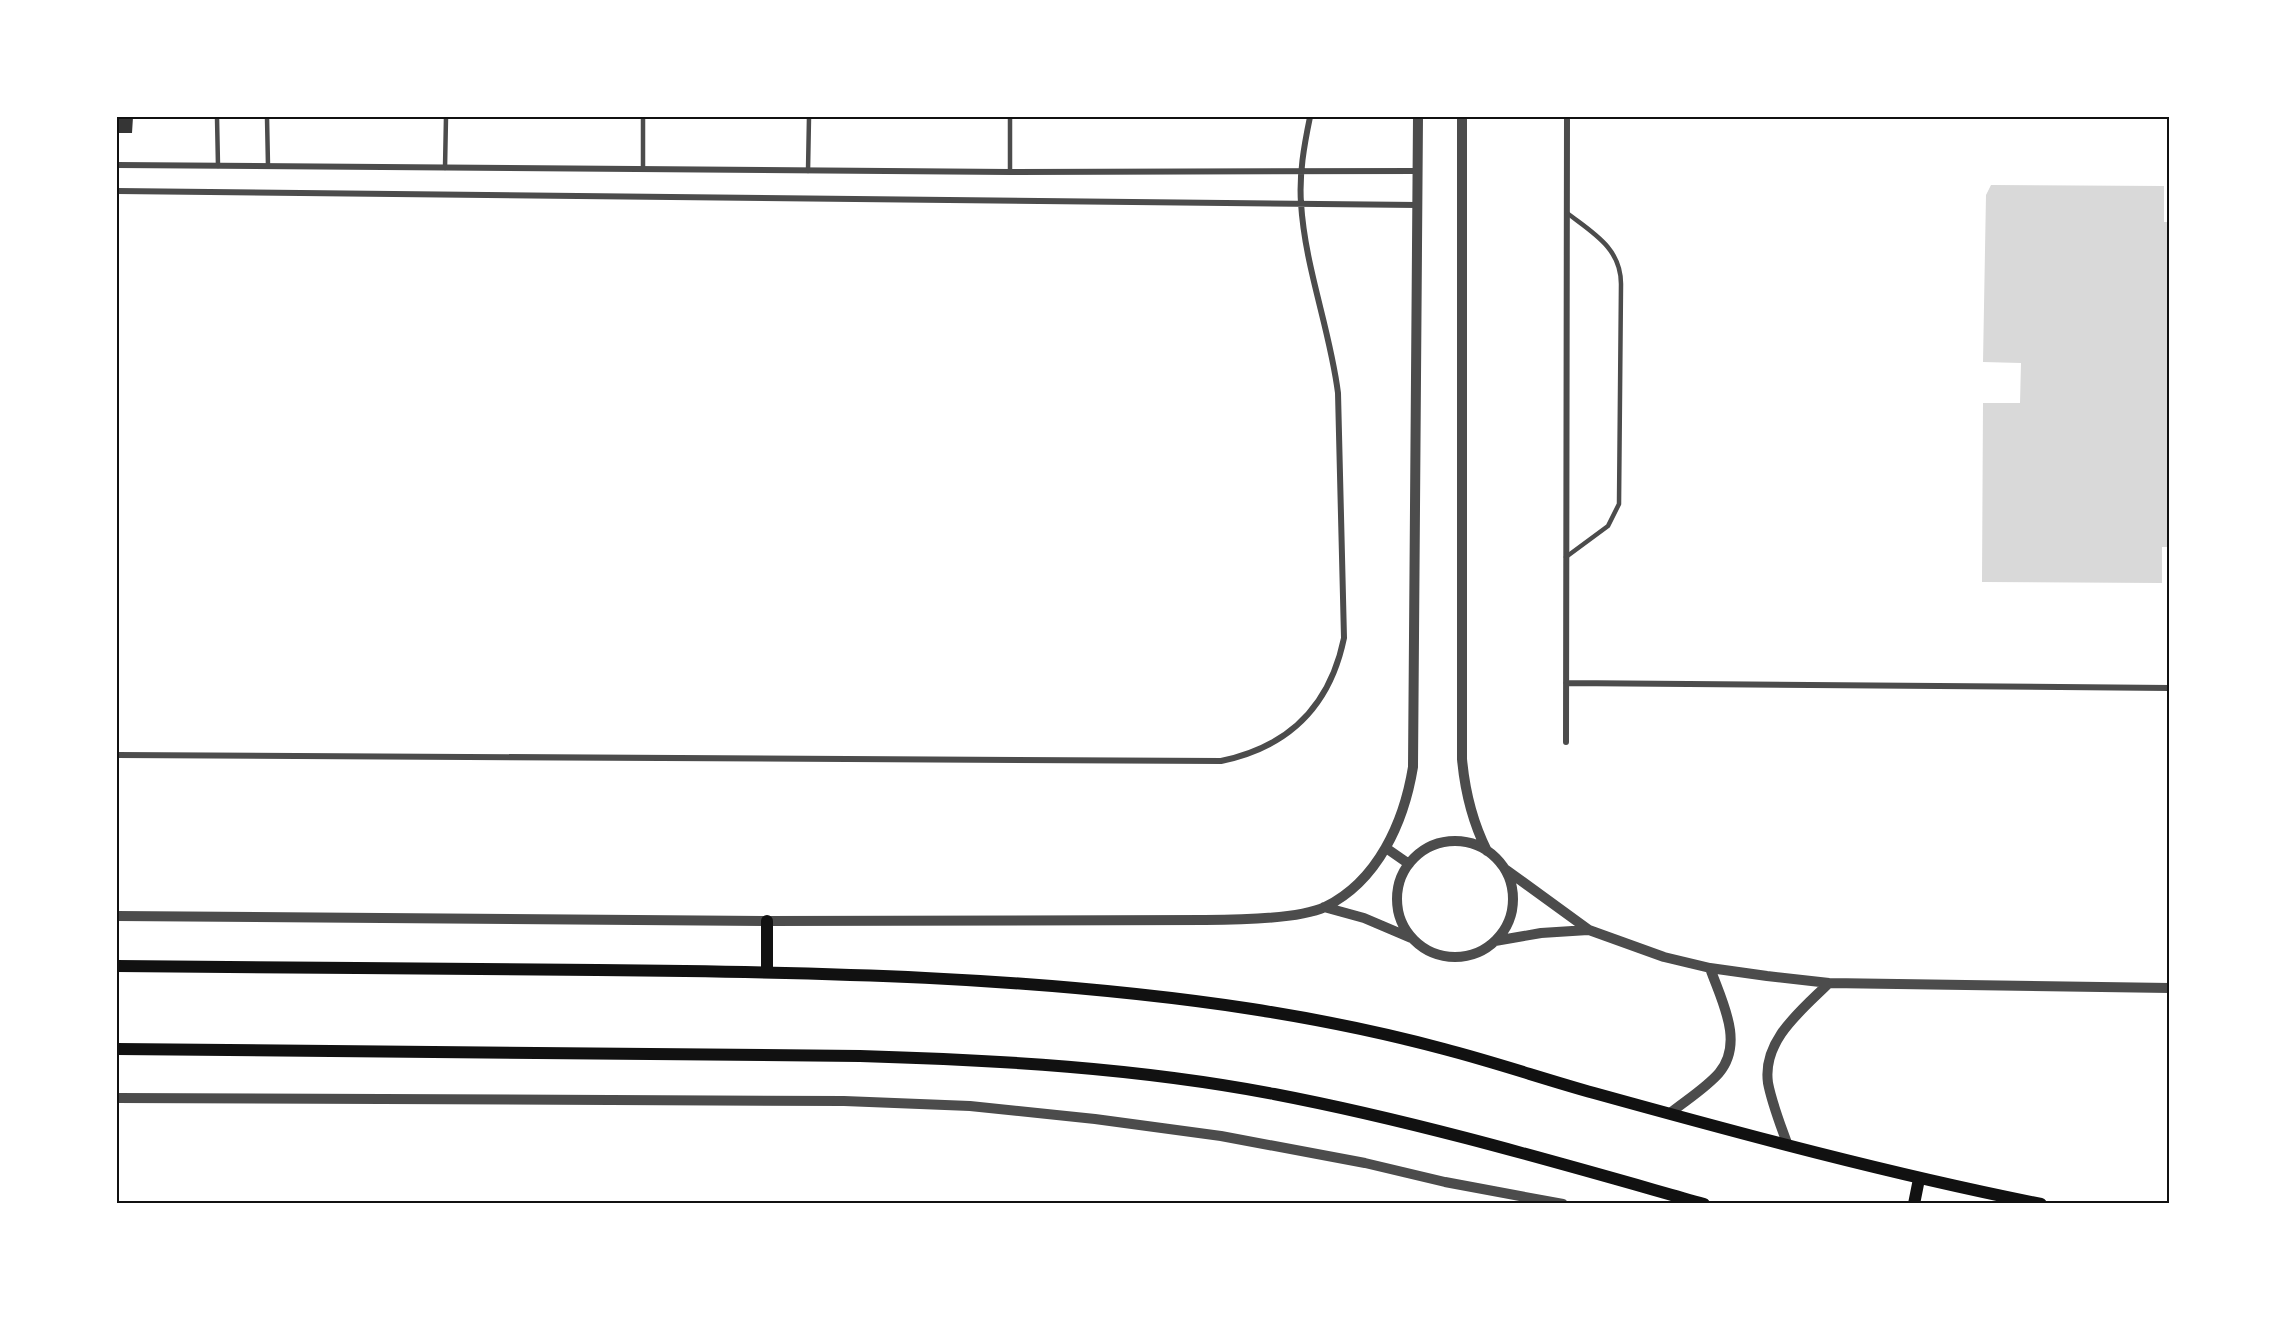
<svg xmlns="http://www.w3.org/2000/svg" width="2287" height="1321" font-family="Georgia,serif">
	<rect width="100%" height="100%" fill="#fff"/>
	<!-- water -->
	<path fill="#d9d9d9" d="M1991 185 2164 186V222H2170V547H2162V583L1982 582 1983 403H2020L2021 363 1983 362 1986 195Z"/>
	<!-- building -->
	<path fill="#353535" d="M117 117H133L132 133H117Z"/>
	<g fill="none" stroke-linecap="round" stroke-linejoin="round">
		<!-- service -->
		<path stroke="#4c4c4c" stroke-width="4.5" d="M217 117 218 166
			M267 117 268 166
			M445 168 446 117
			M643 169V117
			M808 171 809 117
			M1010 172V117
			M1566 557 1608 526 1619 504 1621 284C1621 248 1593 233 1567 213"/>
		<!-- minor -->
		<path stroke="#4c4c4c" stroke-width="6" d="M117 165 1010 172 1418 171
			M117 191 1418 205
			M1566 683 2170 688
			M1566 742 1567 117
			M117 755 1221 761C1289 747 1330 706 1344 638L1338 393C1330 329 1305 268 1301 203 1299 174 1304 146 1310 117"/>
		<!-- tertiary -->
		<path stroke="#4c4c4c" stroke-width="10" d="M1462 117V759C1465 792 1472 821 1487 851
			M1397 899a58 58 0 1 1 116 0a58 58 0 1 1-116 0Z
			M1386 848 1409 864
			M1505 869 1589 930 1664 957 1710 968 1767 976 1829 983 2170 988
			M1324 907 1364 918 1411 938
			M117 916 767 921 1205 920C1235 920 1299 919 1325 907 1378 881 1404 822 1413 767L1418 117
			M1495 941 1541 933 1588 930
			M117 1098 844 1101 970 1106 1095 1119 1221 1136 1365 1163 1445 1182 1563 1204
			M1669 1114C1685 1101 1706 1088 1719 1073 1745 1042 1721 1000 1710 968
			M1788 1146C1781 1126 1772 1104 1768 1083 1762 1040 1802 1010 1829 983"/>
		<!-- secondary -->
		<path stroke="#111" stroke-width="12" d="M767 921V971
			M117 966C277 967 437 969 597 970 816 972 1035 976 1252 1009 1316 1019 1381 1032 1444 1049 1494 1062 1544 1079 1594 1093 1742 1134 1890 1174 2041 1204
			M117 1049 860 1056C998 1060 1138 1068 1274 1094 1420 1122 1562 1164 1704 1204
			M1914 1204 1919 1179"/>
	</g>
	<!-- border -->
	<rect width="2287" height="1321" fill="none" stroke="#ffffff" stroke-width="237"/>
	<rect x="118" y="118" width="2050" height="1084" fill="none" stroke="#111" stroke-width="2"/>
</svg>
